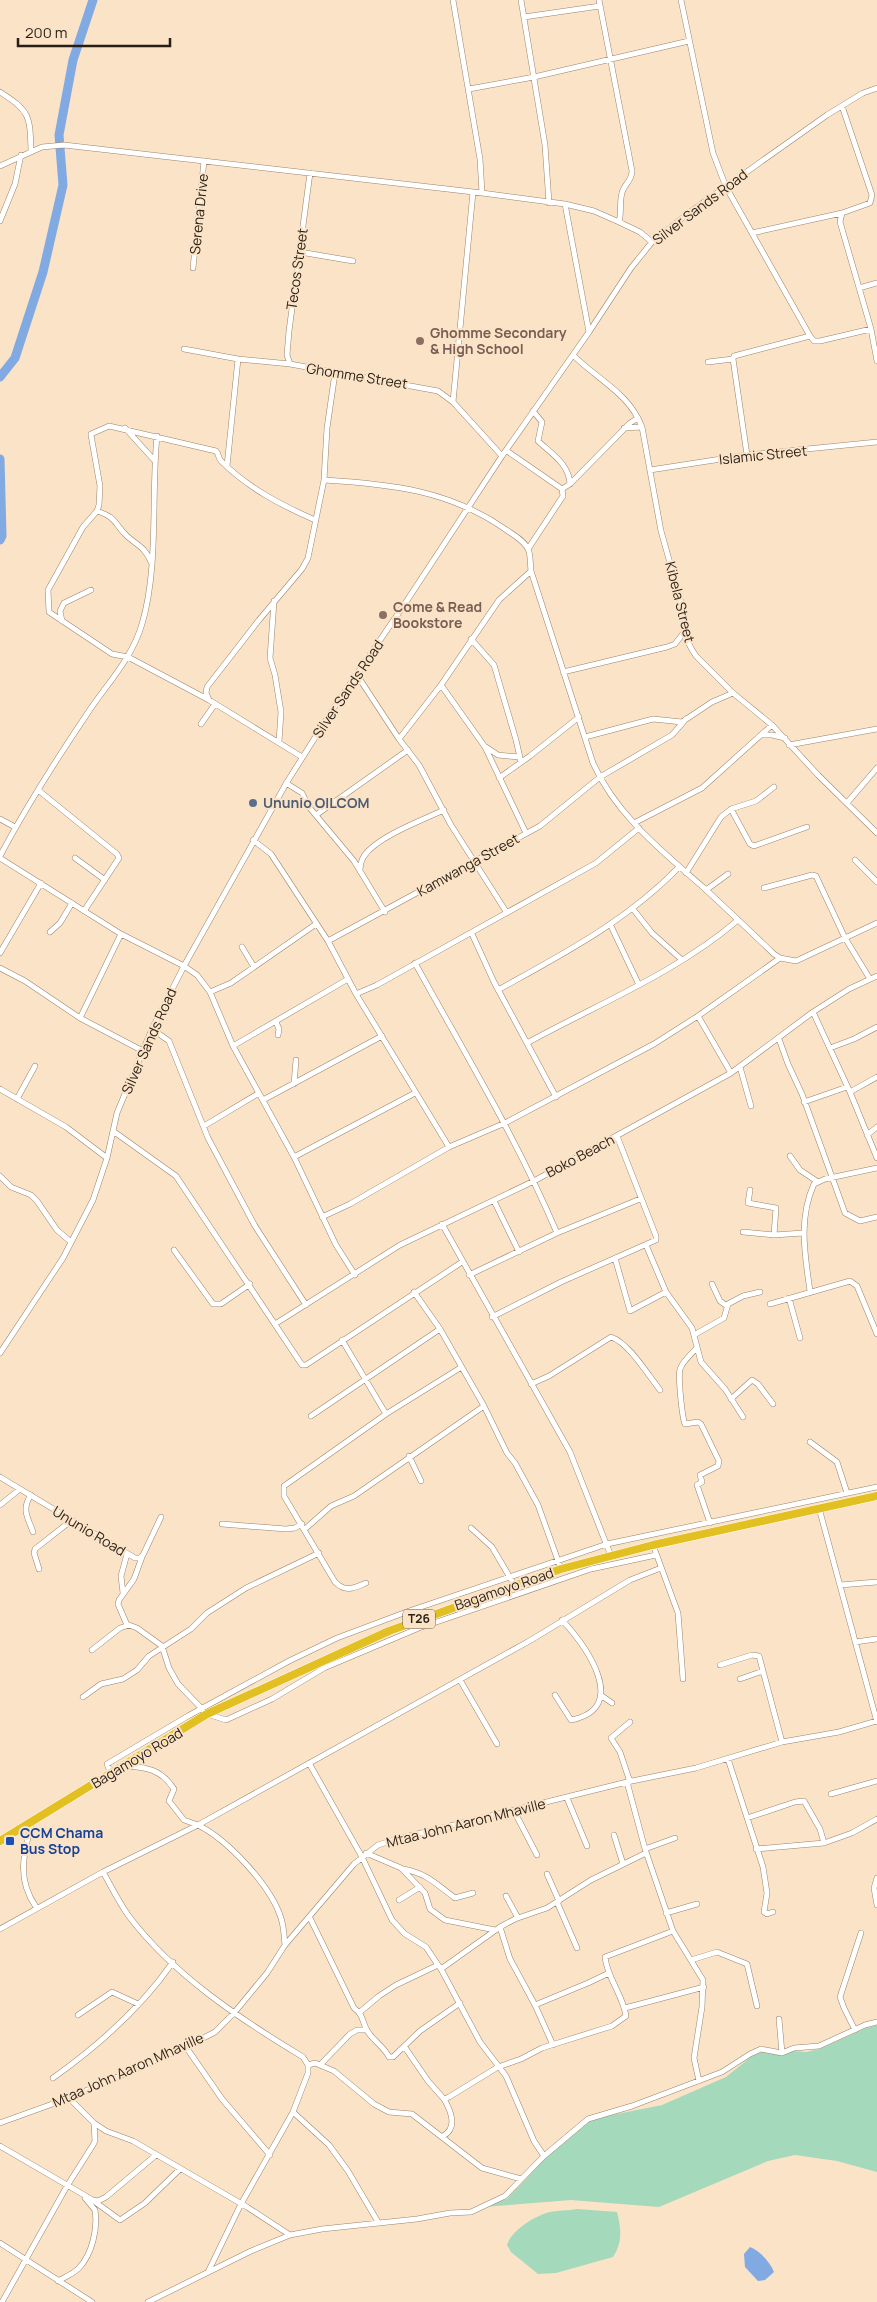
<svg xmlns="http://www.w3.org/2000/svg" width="877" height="2302" font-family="Manrope,sans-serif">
	<rect width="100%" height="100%" fill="#fbe3c7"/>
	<!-- green -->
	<path fill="#a4d9bc" d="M877 2025V2172L837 2161 795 2155 768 2161 659 2207 571 2200 484 2207 507 2199 546 2158 589 2122 602 2117 662 2105 726 2077 752 2056 770 2049 806 2052 820 2049 866 2028Z
		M577 2209 617 2212C621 2228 623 2242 613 2257L556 2273 538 2274 511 2252 507 2245C512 2230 534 2216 550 2212 558 2210 568 2211 577 2209Z"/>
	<!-- water -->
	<path fill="#81aae2" d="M750 2247C760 2251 770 2262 774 2272L765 2280 758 2281 745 2267 744 2254Z"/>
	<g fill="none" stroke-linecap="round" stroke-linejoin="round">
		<!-- river -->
		<path stroke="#81aae2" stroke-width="9" d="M0 377 15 358 43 272 63 185 59 135 73 60 93 0
			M0 459 2 536 0 540"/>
		<defs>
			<path id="minor" d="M453 0 480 159 482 193
				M521 0 545 145 549 203
				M599 0 632 171C632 181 624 184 622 193 619 203 622 212 619 222
				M681 0 713 153 726 187 810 336 814 341H820L871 329
				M524 17 600 6
				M469 89 534 77 689 41
				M0 92C30 111 30 116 31 151
				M0 166 42 147 64 145 482 193 565 204 594 211 619 222 640 232 652 242
				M565 204 589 332
				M842 213 840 222 871 329 877 361
				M0 221 15 184 21 155
				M752 233 842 213 870 203 872 195 842 106
				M300 252 353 261
				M193 268 204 161
				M859 288 877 283
				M184 349 238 359 290 364 438 391 453 402 502 456
				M573 355C598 380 629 393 642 427L661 531 684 613 688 642 691 648 696 656 733 693 772 725 818 775 877 833
				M733 359 747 455
				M708 362 733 359 734 356 810 336
				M290 364 287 355 289 331 310 173
				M453 402 473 192
				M533 411 542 422 538 441C552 454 569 464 570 484
				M125 428 155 461
				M624 428 642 427
				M91 434 109 426 216 451C219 454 218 458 221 461 248 488 281 505 315 520
				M91 435 100 486 99 505 97 511 83 527 48 590 49 612 112 654 128 657 209 700 302 757
				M507 451 562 489 563 496 528 549
				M227 466 238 359
				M650 470 747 455 877 442
				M324 480C390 484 449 490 505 529 512 534 524 540 528 549 531 555 530 564 531 571L593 763C616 815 663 852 704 888 728 910 751 932 774 954L780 958 796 961 877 923
				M562 489 570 484 630 423 638 418
				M97 511C118 518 114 524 127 536 139 547 144 546 151 562
				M274 601 270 658 275 675 281 712 279 742
				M62 621 60 611 64 603 91 590
				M471 639 494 665 516 740 521 762
				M563 672 667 647 675 644 685 631
				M357 675 399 739 419 765 451 825 507 913
				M441 685 485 747 526 833
				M209 700 206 693 207 687 259 620 302 569 308 558 324 480 327 428 335 373
				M201 724 215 704
				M761 735H772L785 738
				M585 737 653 719 682 722 712 702 733 693
				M399 739 441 685 499 600 531 571
				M789 745 877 729
				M486 747 498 755 519 757
				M499 778 530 756 579 717
				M286 783 302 793 309 807 354 861 385 912
				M38 790 117 854 119 858 84 911
				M847 803 877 768
				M731 809 750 844 754 846 807 827
				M316 815 408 750
				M0 819 15 827
				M634 823 702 788 772 725
				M253 840 271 854 328 941 356 994 449 1147
				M0 856C26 807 56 760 87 714 106 685 132 659 142 624 159 567 151 495 157 436
				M0 858 121 934 184 966 197 975 210 992 233 1046 294 1157 336 1245 355 1275
				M75 858 105 880
				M855 860 877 882
				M360 871C360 866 361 861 364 856 377 837 422 820 444 810
				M686 873 721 817 731 809 756 801 774 787
				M764 888 812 875 816 876 845 938 870 979
				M706 890 728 874
				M633 909 652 933 682 960
				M611 926 639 985
				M50 932 60 923 72 903
				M472 934 494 982 556 1097
				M328 941 540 826 600 777 672 735 686 719
				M242 947 254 967
				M0 953 41 883
				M415 963C464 1052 517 1139 557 1233
				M0 968 25 981 80 1018 143 1051
				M498 990C563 954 627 921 679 867
				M210 992 231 983 316 924
				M356 994 377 985 596 863 639 828
				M813 1012 850 1092 877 1158
				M698 1016 731 1073
				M80 1018 121 934
				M276 1022 279 1029 278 1035
				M152 1029 169 1041 208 1138 255 1226 306 1305
				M779 1039 788 1064 802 1094 845 1213 860 1221 877 1217
				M527 1043C598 1004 676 973 738 920
				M233 1046 348 979
				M830 1048 854 1039 877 1027
				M740 1067 751 1106
				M294 1084 296 1060
				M0 1089 66 1127 107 1158
				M850 1092 877 1077
				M17 1099 35 1066
				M263 1100 382 1036
				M804 1102 847 1087
				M204 1126 259 1093
				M113 1131 176 1176 302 1365H306L462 1262
				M867 1135 877 1127
				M790 1156 800 1170 818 1182
				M294 1157 415 1093
				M0 1176 11 1187 31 1195 37 1201 57 1230 71 1242
				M750 1190 748 1203 776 1208 774 1235
				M494 1201 519 1252
				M322 1217 350 1204 449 1147 505 1123 654 1044 698 1016 780 958
				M442 1224 570 1452 611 1556
				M743 1232 774 1235 803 1233
				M646 1245 666 1292 692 1328 701 1362 725 1389 743 1417
				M174 1250 213 1304H221L250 1284
				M615 1258 630 1311 666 1292
				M469 1275 557 1233 640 1199
				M712 1284 720 1301 727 1306
				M810 1291C805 1255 798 1219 814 1184L825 1179 877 1168
				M414 1292 440 1329 484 1406 507 1453 515 1463 538 1505 561 1569
				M789 1298 800 1338
				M770 1304 850 1281 857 1286 877 1334
				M492 1317 561 1282 656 1240V1236L617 1136
				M275 1324 400 1245 534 1181 731 1073 813 1012 849 989 877 976
				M694 1335 724 1318 728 1304 743 1296 760 1292
				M342 1340 386 1414
				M697 1348C691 1354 683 1361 680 1369 678 1377 682 1417 685 1424L698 1422 701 1424 719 1461 718 1466 700 1475 702 1482 697 1485 710 1523
				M0 1353 63 1258 93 1200 107 1158 117 1113 152 1029 184 966 287 782 333 709 406 602 502 456 589 332 631 268 652 242 690 212 827 115 863 93 877 88
				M531 1384 549 1376 611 1337C629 1343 648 1375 660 1390
				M731 1399 752 1380 758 1384 773 1404
				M311 1416 440 1329
				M810 1442 837 1462 847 1493
				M409 1456 421 1481
				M0 1477 135 1558H140L143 1555 161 1517
				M31 1495C21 1509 28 1518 33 1532
				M0 1505 20 1489
				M819 1508 877 1722
				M222 1524 286 1529 295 1528 302 1524
				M471 1528 492 1547 515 1586
				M305 1529 331 1506 354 1496 484 1406
				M653 1545 678 1613 683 1679
				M39 1569 34 1553 35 1549 72 1520
				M366 1583C354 1588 346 1593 335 1582L284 1496V1486L386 1414 460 1368
				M840 1585 877 1582
				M123 1593 121 1576 127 1554
				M127 1625 118 1604 119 1600 134 1579 142 1557
				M855 1642 877 1639
				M92 1650 120 1628 129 1625 137 1628 162 1646 169 1668 178 1684 207 1714 226 1720 272 1699 324 1668 419 1628 591 1569 656 1555
				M720 1665 752 1655 759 1656 782 1742
				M740 1679 763 1671
				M460 1680 497 1744
				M555 1695 571 1720C631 1708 586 1646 562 1620
				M602 1696 612 1703
				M83 1697 101 1684 123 1679 137 1670 149 1656 191 1629 207 1613 246 1588 319 1553
				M728 1759 763 1867 767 1893 764 1912 767 1914 773 1912
				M309 1763 362 1857 392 1920 405 1934 426 1947 438 1965
				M124 1766C146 1767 161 1769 174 1789L169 1801 184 1820 198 1825 531 1640 630 1580 661 1568
				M111 1774 107 1764 188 1716 289 1661 337 1638 409 1611 607 1544 877 1487
				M627 1782 645 1849 673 1931 703 1980 702 2007 694 2058 699 2081
				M630 1782 620 1752 611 1738 630 1722
				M831 1794 877 1781
				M567 1798 587 1846
				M514 1811 537 1855
				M747 1818 795 1802 804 1801 820 1829 824 1843
				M32 1821C24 1853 16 1878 36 1907
				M614 1835 623 1864
				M645 1849 675 1838
				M756 1849 824 1843 852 1833 877 1819
				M366 1853 401 1868 425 1893 430 1909 445 1920 495 1930
				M403 1869C427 1873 437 1885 455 1898L473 1893
				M103 1872C111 1886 119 1902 128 1915 173 1975 240 2019 303 2057L308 2065V2073L293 2112 241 2204 208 2272
				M547 1874 559 1901
				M877 1878 874 1888 877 1905
				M506 1896 518 1918
				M399 1900 420 1887
				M557 1902 577 1948
				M666 1913 697 1904
				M310 1918 354 2008C364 2015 362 2023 368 2032 374 2041 385 2048 389 2057H393L420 2031 460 2003
				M500 1927 510 1959 535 2005 553 2045
				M0 1929 103 1872 198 1825C228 1840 271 1886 281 1918 284 1927 284 1936 285 1945
				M691 1960 717 1952 747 1964 757 2006
				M441 1969 480 2042 506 2076 534 2141 544 2156
				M535 2005 588 1983 609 1973
				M625 2008 704 1987
				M360 2012 379 1996 396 1985 438 1965 441 1969 500 1927 515 1919 547 1908 591 1880 646 1853
				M78 2015 112 1992 138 2004
				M779 2019 782 2053
				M855 2030 844 2008 840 1997 861 1933
				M404 2046 428 2081 444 2099 449 2097 498 2067 521 2059 542 2048 612 2026 626 2016C623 1995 607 1978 605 1957L673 1931
				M186 2047 222 2099 270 2155
				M308 2065 315 2063 334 2071 374 2104 389 2112 412 2114 482 2168 521 2179
				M320 2065 350 2034 357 2030H367
				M53 2078C98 2046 141 2008 173 1962
				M69 2098 94 2123 106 2131 133 2141 247 2207 290 2235
				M293 2112 329 2145 348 2171 378 2222
				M0 2123 69 2098 186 2047 215 2032 234 2013 267 1973 285 1945 354 1864 378 1845 397 1839 627 1782 696 1768 782 1742 839 1732 877 1721
				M443 2136C458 2128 451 2111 444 2099
				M0 2146 91 2199 120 2220 145 2203 180 2169
				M93 2200 98 2201 106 2197 156 2155
				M0 2243 92 2302
				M58 2281C65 2277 73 2274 79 2268 92 2254 98 2229 95 2210L85 2198
				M2 2302 67 2186 93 2145 95 2141 94 2123
				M148 2302 251 2251 290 2235 322 2229 417 2219 450 2213 471 2212 505 2196 544 2156 588 2119 632 2106 722 2072 750 2054 761 2049 782 2053 794 2048 819 2046 865 2025 877 2022"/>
			<path id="highway" d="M0 1841 207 1714 389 1631 561 1569 653 1545 877 1496"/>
		</defs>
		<!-- minor casing -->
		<use href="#minor" stroke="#9a846a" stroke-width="6"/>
		<!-- highway casing -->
		<use href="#highway" stroke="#fff" stroke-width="9"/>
		<!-- minor -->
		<use href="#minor" stroke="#fff" stroke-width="5"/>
		<!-- highway -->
		<use href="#highway" stroke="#e3c022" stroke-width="8"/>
	</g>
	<!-- markers -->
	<g fill="#8d6e63" stroke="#fbe3c7" stroke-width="2">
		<circle cx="420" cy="341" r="5"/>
		<circle cx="383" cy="615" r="5"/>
	</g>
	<circle fill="#5c6f8a" stroke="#fbe3c7" stroke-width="2" cx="253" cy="803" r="5"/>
	<rect fill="#1a4fb4" stroke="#fbe3c7" stroke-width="2" x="5" y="1836" width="10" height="10" rx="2.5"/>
	<g text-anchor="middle" stroke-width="4" stroke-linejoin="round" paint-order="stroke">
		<!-- shield labels -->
		<rect fill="#fbe3c7" stroke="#67594a" stroke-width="1" x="403" y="1609.5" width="32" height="19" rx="4"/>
		<g font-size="12" font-weight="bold" fill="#271e14">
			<text x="419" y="1623">T26</text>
		</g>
		<!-- street labels -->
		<g font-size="14" fill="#271e14" stroke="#fbe3c7">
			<text transform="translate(700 207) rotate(-37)" y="5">Silver Sands Road</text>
			<text transform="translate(199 214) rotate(-84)" y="5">Serena Drive</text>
			<text transform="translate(297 269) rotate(-82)" y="5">Tecos Street</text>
			<text transform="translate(357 376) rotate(9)" y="5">Ghomme Street</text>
			<text transform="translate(763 455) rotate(-6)" y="5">Islamic Street</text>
			<text transform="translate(680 602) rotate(76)" y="5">Kibela Street</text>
			<text transform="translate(348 689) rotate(-56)" y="5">Silver Sands Road</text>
			<text transform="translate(468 865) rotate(-29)" y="5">Kamwanga Street</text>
			<text transform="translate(149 1041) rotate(-66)" y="5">Silver Sands Road</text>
			<text transform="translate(580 1156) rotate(-28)" y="5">Boko Beach</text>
			<text transform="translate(89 1531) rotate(31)" y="5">Ununio Road</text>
			<text transform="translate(504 1589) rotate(-19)" y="5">Bagamoyo Road</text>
			<text transform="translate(137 1758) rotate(-31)" y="5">Bagamoyo Road</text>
			<text transform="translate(466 1823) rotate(-14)" y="5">Mtaa John Aaron Mhaville</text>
			<text transform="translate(128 2070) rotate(-24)" y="5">Mtaa John Aaron Mhaville</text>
		</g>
		<!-- education labels -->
		<g font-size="14" font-weight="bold" fill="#785e54" stroke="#fbe3c7" text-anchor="start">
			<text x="430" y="338">Ghomme Secondary<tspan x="430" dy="16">&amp; High School</tspan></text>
			<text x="393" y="612">Come &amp; Read<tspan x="393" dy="16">Bookstore</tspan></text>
		</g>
		<!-- service labels -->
		<g font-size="14" font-weight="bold" fill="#4e5e75" stroke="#fbe3c7" text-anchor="start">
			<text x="263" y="808">Ununio OILCOM</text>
		</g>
		<!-- transit labels -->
		<g font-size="14" font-weight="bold" fill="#164399" stroke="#fbe3c7" text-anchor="start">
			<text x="20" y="1838">CCM Chama<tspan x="20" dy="16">Bus Stop</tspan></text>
		</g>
	</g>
	<!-- scale -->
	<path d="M18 38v8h152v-8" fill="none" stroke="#271e14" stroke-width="2.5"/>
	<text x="25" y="38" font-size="15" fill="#271e14" stroke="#fbe3c7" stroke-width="4" paint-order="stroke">200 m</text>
</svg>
